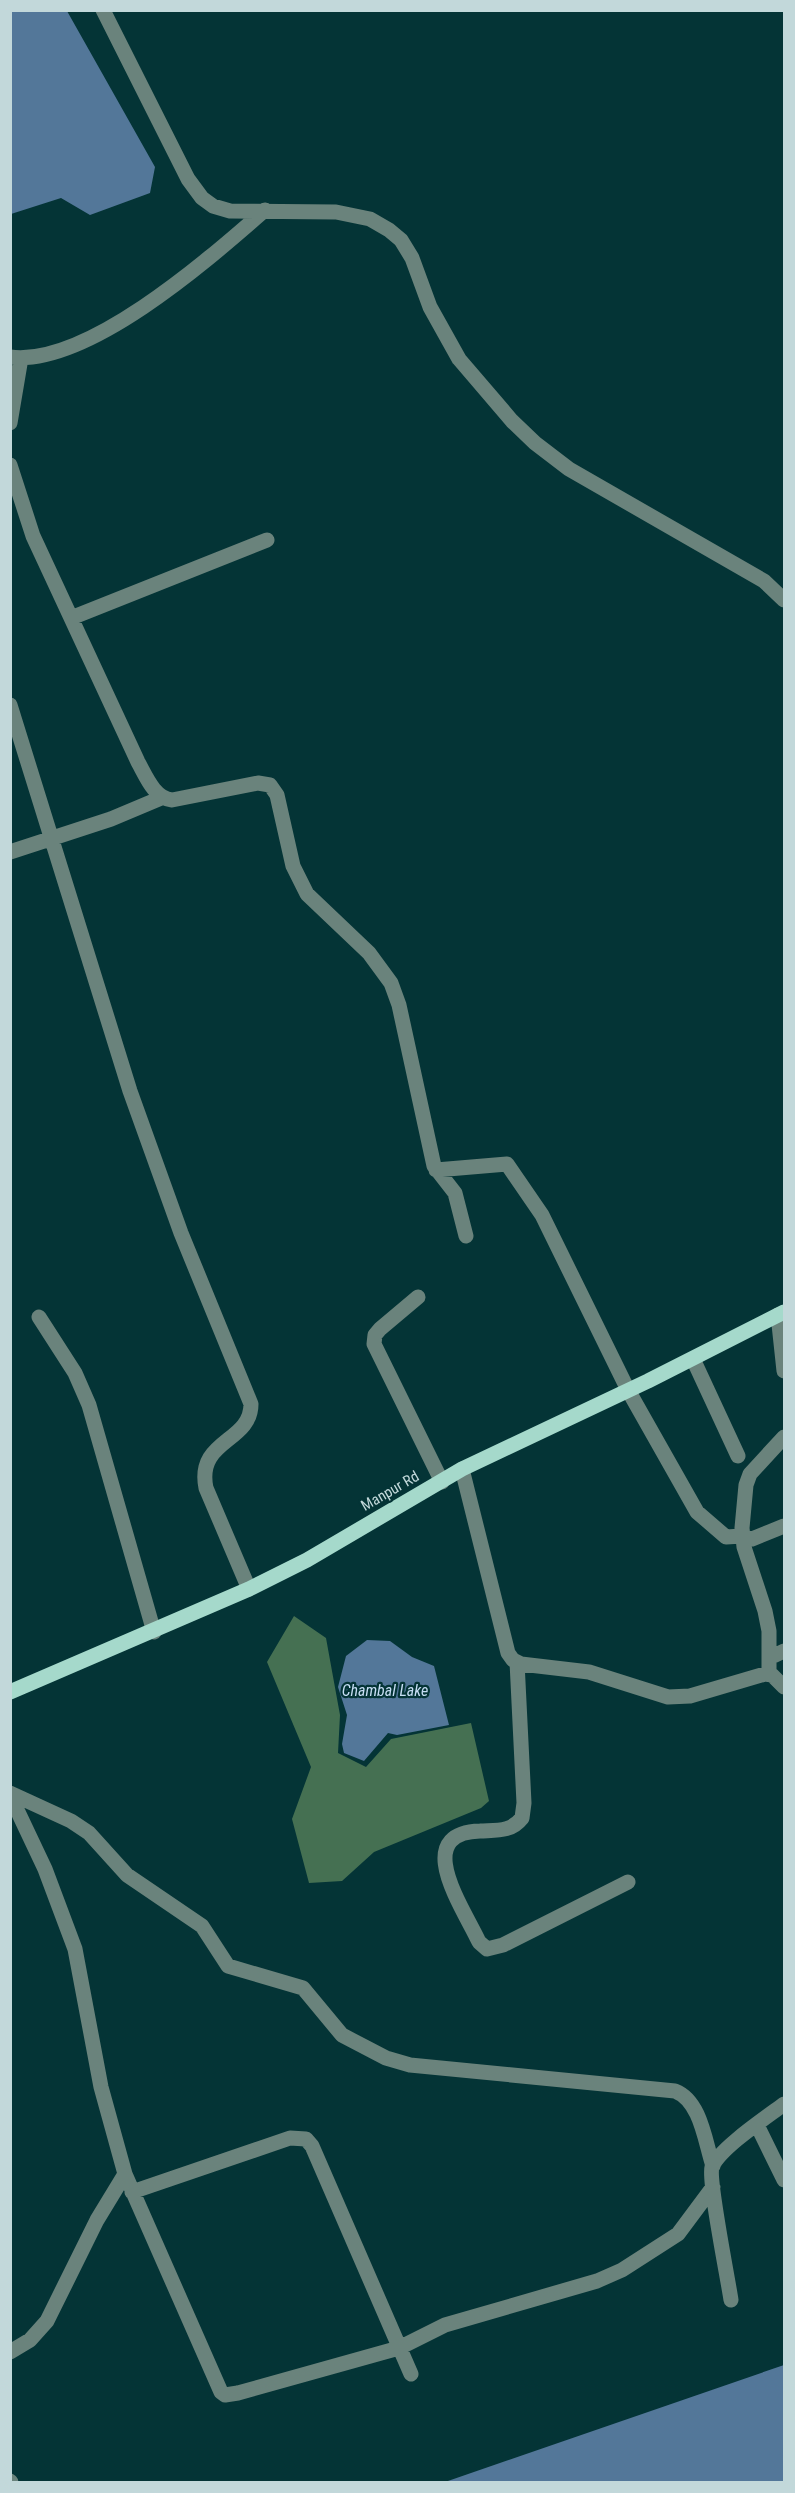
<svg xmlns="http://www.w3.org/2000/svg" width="795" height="2493" font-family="'Roboto Condensed',sans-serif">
	<rect width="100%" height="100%" fill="#043436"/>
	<!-- forest -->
	<path fill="#457052" d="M294 1616 326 1638 340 1715 338 1753 366 1767 391 1739 471 1723 489 1801 481 1808 374 1852 342 1881 309 1883 292 1819 311 1767 267 1662Z"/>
	<!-- water -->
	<path fill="#537799" d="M11 10 67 11 155 167 150 193 90 215 61 198 11 214Z
		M367 1640 390 1641 412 1657 434 1666 449 1725 397 1735 388 1733 364 1761 344 1753 342 1744 347 1715 338 1687 346 1656Z
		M784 2365V2482H445Z"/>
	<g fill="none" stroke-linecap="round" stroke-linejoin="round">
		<!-- minor -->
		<path stroke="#6a837c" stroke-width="15" d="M103 10 188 179 202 198 213 206 230 211 336 212 370 219 389 230 401 240 412 258 430 307 459 359 512 421 535 443 569 469 764 581 784 600
			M10 357C87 367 210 258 265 210
			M10 423 21 358
			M10 465 33 536 138 762C146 776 154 798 172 800L258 783 270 785 277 795 293 866 307 894 369 953 391 983 399 1005 434 1166 455 1193 466 1236
			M71 618 267 540
			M10 705 130 1091 181 1233 251 1404C251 1443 196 1439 206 1488L249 1589
			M10 852 111 819 161 798
			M436 1170 507 1164 542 1215 628 1390 697 1512 726 1537 742 1536 752 1539 784 1526
			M418 1297 380 1329 375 1335 374 1344 442 1482
			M778 1315 784 1371
			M39 1317 75 1373 89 1405 154 1632
			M693 1359 738 1456
			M462 1469 508 1653 513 1660 521 1664 589 1672 668 1697 690 1696 765 1674 772 1675 784 1687
			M769 1658 784 1651
			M517 1662 524 1803 522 1818C511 1832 497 1830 480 1831 410 1833 464 1909 479 1942L487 1949 503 1945 628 1882
			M769 1674V1631L765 1611 744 1547 742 1528 746 1485 750 1474 784 1437
			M10 1793 71 1821 89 1833 127 1875 202 1926 228 1966 303 1988 342 2035 386 2058 410 2065 675 2091C701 2101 705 2142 713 2166
			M10 1795 45 1869 75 1949 101 2087 125 2174 221 2392 225 2395 238 2393 399 2348 445 2325 597 2281 622 2270 678 2234 713 2187
			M757 2125 784 2180
			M132 2192 290 2138 306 2139 312 2146 411 2374
			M731 2300C728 2279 708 2180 712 2167 720 2148 767 2117 784 2104
			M10 2352 30 2340 47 2321 97 2220 125 2174
			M10 2481 11 2482"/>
		<!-- major -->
		<path stroke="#a5d9cb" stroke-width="15" d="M10 1692 249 1589 307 1560 462 1469 648 1381 784 1312"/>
	</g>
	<g text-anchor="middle" stroke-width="4.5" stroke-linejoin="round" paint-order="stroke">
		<!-- street labels -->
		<g font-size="15" fill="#c2d8da" stroke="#043436">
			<text transform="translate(390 1491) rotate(-30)" y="5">Manpur Rd</text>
		</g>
		<!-- water labels -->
		<g font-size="16" font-style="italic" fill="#c7def4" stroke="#043436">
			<text x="385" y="1696">Chambal Lake</text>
		</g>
	</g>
	<!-- border -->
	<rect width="795" height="2493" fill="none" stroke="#c2d8da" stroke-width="24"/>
</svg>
